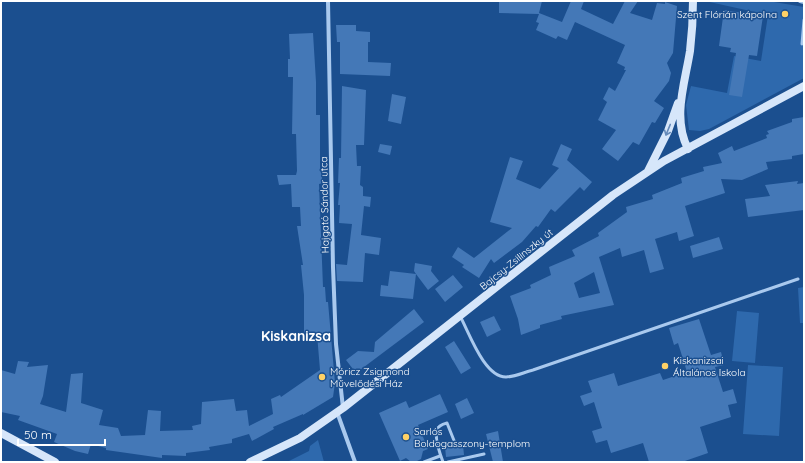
<svg xmlns="http://www.w3.org/2000/svg" width="805" height="463" font-family="Quicksand,sans-serif">
	<rect width="100%" height="100%" fill="#1b4f8f"/>
	<!-- green -->
	<path fill="#2e69ad" d="M705 1H768L804 7V78L709 129 700 131 689 130 686 105 691 86 727 93 734 56 761 61 768 15Z
		M804 287V323H800L798 288Z
		M737 311 759 313 755 363 732 361Z
		M748 365 783 367 779 436 743 434Z
		M318 440 324 462H287L309 451 310 446Z"/>
	<!-- building -->
	<path fill="#4478b7" fill-rule="evenodd" d="M499 1H542L539 13 562 22 571 1H584L581 9 613 24 625 1H638L630 13 652 20 657 3 665 4V2L677 6 673 53 667 63 671 73 669 81 654 101 664 108 655 123 652 122 639 145 633 142 618 161 602 149 616 130 598 120 607 102 603 99 609 87 615 91 626 70H624L625 67 617 63 625 45 575 22 567 40 558 36 556 39 536 30 539 23 536 22 539 14 499 13Z
		M724 10 763 16 757 56 749 55 742 97 729 95 736 53 730 52 731 48 719 46Z
		M336 25H356V31L370 32V42H368V62L391 63 390 76 340 74V42H337Z
		M313 33 316 82V115H320V168L323 183 319 184 323 287H325L326 302H328L335 383 333 397 303 415V414L273 427 274 429 252 441 249 434 232 439V443L209 447 210 450 186 453V456L162 455V458L106 450V448L91 444 88 454 75 451 54 442 57 434 18 420 20 416 1 412V370L15 374 18 361 29 362 27 367 48 365 43 396 40 404 66 412 71 374 83 373 81 403 103 410 99 425 118 428 121 436 145 435 148 410 161 411 160 431 193 430 192 426 201 424 202 402 234 399 236 411 247 410 249 426 273 414 271 399 280 395 281 397 320 370 317 334H304V295L301 265H303L297 226H301L300 207H292L291 184 279 185 277 175H296L297 171 296 134H292L293 77H288V59H290L289 34Z
		M342 86 366 90 364 145H356L357 166H361L360 185 363 187V196L371 197 370 207 364 206 361 235 381 238 379 255 365 253 363 282 337 281 336 264 347 265 352 224 339 223 340 205H338L340 183H338L339 158H341Z
		M392 94 406 97 401 124 388 121Z
		M804 117V154L792 156V159L766 162 768 169 742 180 721 179 725 193 685 206 694 236 679 241 677 232 655 239 664 269 650 273 644 250 622 257 620 248 599 257 614 305 561 316 562 319 540 325V328L521 335 518 319 510 296 531 288 530 285 551 275 549 267 575 256 572 250 599 236 598 233 627 212 626 207 653 199 652 195 682 183 681 178 704 171 703 167 722 163 718 153 732 146 734 151 767 138 766 135 769 134 767 131 792 122V119ZM594 272 600 293 579 298 574 283Z
		M380 144 392 146 390 155 378 152Z
		M561 144 572 149 567 160 592 182 584 191 580 187 555 212 551 209 538 227 536 226 522 242 494 263 491 259 479 278 462 267 464 265 452 257 458 247 474 258 512 228 490 222 510 157 523 161 516 179 540 189 559 168 552 165Z
		M798 181 797 184 804 183V210L748 217 745 199 770 196 765 185Z
		M719 237 723 249 693 258 690 246Z
		M415 263 432 266 431 271 439 281 428 290 416 274 413 299 380 296 381 285 388 286 390 271 416 274 414 271Z
		M453 275 463 287 445 302 435 289Z
		M414 309 424 322 356 373 346 360 358 351 374 352 375 342Z
		M494 316 501 330 487 337 480 322Z
		M699 319 711 355 721 352 724 365 715 367 723 392 733 389 737 403 728 405 731 417 700 427 708 453 682 462H649L643 443 611 453 607 440 596 443 592 431 602 428 594 402 584 406 580 396 592 392 588 381 614 373 618 386 660 373 663 380 687 372 678 343 674 345 669 328Z
		M454 341 471 368 461 374 445 347Z
		M440 394 448 412 418 425 428 449 423 451 421 459 417 461 411 462 406 458 400 461 379 413 406 401 409 408Z
		M467 398 474 413 461 419 455 404Z
		M498 431 503 462H493L486 434Z
		M463 445 464 455 446 457 445 447Z"/>
	<g fill="none" stroke-linecap="round" stroke-linejoin="round">
		<!-- lane -->
		<path stroke="#a9c9ee" stroke-width="3" d="M802 44 804 20
			M460 316C469 332 484 377 506 377 514 377 525 372 533 370L798 279
			M424 462 440 456
			M443 462C440 454 434 438 437 430 438 426 443 424 447 423L455 443
			M448 462 484 454"/>
		<!-- street -->
		<path stroke="#a9c9ee" stroke-width="4" d="M328 1 333 267 336 344 343 408
			M800 1 804 2
			M337 412 355 462"/>
		<!-- secondary -->
		<path stroke="#d6e6fa" stroke-width="8" d="M688 149C672 118 685 83 690 51 692 34 693 18 693 1
			M648 171 668 131 678 103
			M1 433 55 462
			M250 462 300 438 343 408 613 195 664 161 804 86"/>
	</g>
	<!-- one-way arrows -->
	<defs><path id="oneway-shaft" d="M-6 0H5M1.5-3L5.5 0L1.5 3" fill="none" stroke-width="1.6" stroke-linecap="round" stroke-linejoin="round"/></defs>
	<use stroke="#668bba" href="#oneway-shaft" transform="translate(668 130) rotate(112)"/>
	<!-- markers -->
	<g fill="#ffd166" stroke="#1b4f8f" stroke-width="1.5">
		<circle cx="785" cy="14" r="4"/>
		<circle cx="665" cy="366" r="4"/>
		<circle cx="322" cy="377" r="4"/>
		<circle cx="406" cy="437" r="4"/>
	</g>
	<g text-anchor="middle" stroke-width="3" stroke-linejoin="round" paint-order="stroke">
		<!-- poi labels -->
		<g font-size="10" fill="#fff" stroke="#1b4f8f" text-anchor="start">
			<text x="777" y="18" text-anchor="end">Szent Flórián kápolna</text>
			<text x="673" y="364">Kiskanizsai<tspan x="673" dy="12">Általános Iskola</tspan></text>
			<text x="330" y="375">Móricz Zsigmond<tspan x="330" dy="12">Művelődési Ház</tspan></text>
			<text x="414" y="435">Sarlós<tspan x="414" dy="12">Boldogasszony-templom</tspan></text>
		</g>
		<!-- street labels -->
		<g font-size="10" fill="#fff" stroke="#1b4f8f">
			<text transform="translate(324 205) rotate(-91)" y="4">Hajgató Sándor utca</text>
			<text transform="translate(516 259) rotate(-39)" y="4">Bajcsy-Zsilinszky út</text>
		</g>
		<!-- district labels -->
		<g font-size="14" font-weight="bold" fill="#fff" stroke="#1b4f8f">
			<text x="296" y="341">Kiskanizsa</text>
		</g>
	</g>
	<!-- border -->
	<rect width="805" height="463" fill="none" stroke="#ffffff" stroke-width="4"/>
	<!-- scale -->
	<path d="M18 439v6h87v-6" fill="none" stroke="#ffffff" stroke-width="2"/>
	<text x="24" y="439" font-size="12" fill="#ffffff" stroke="#1b4f8f" stroke-width="3" paint-order="stroke">50 m</text>
</svg>
